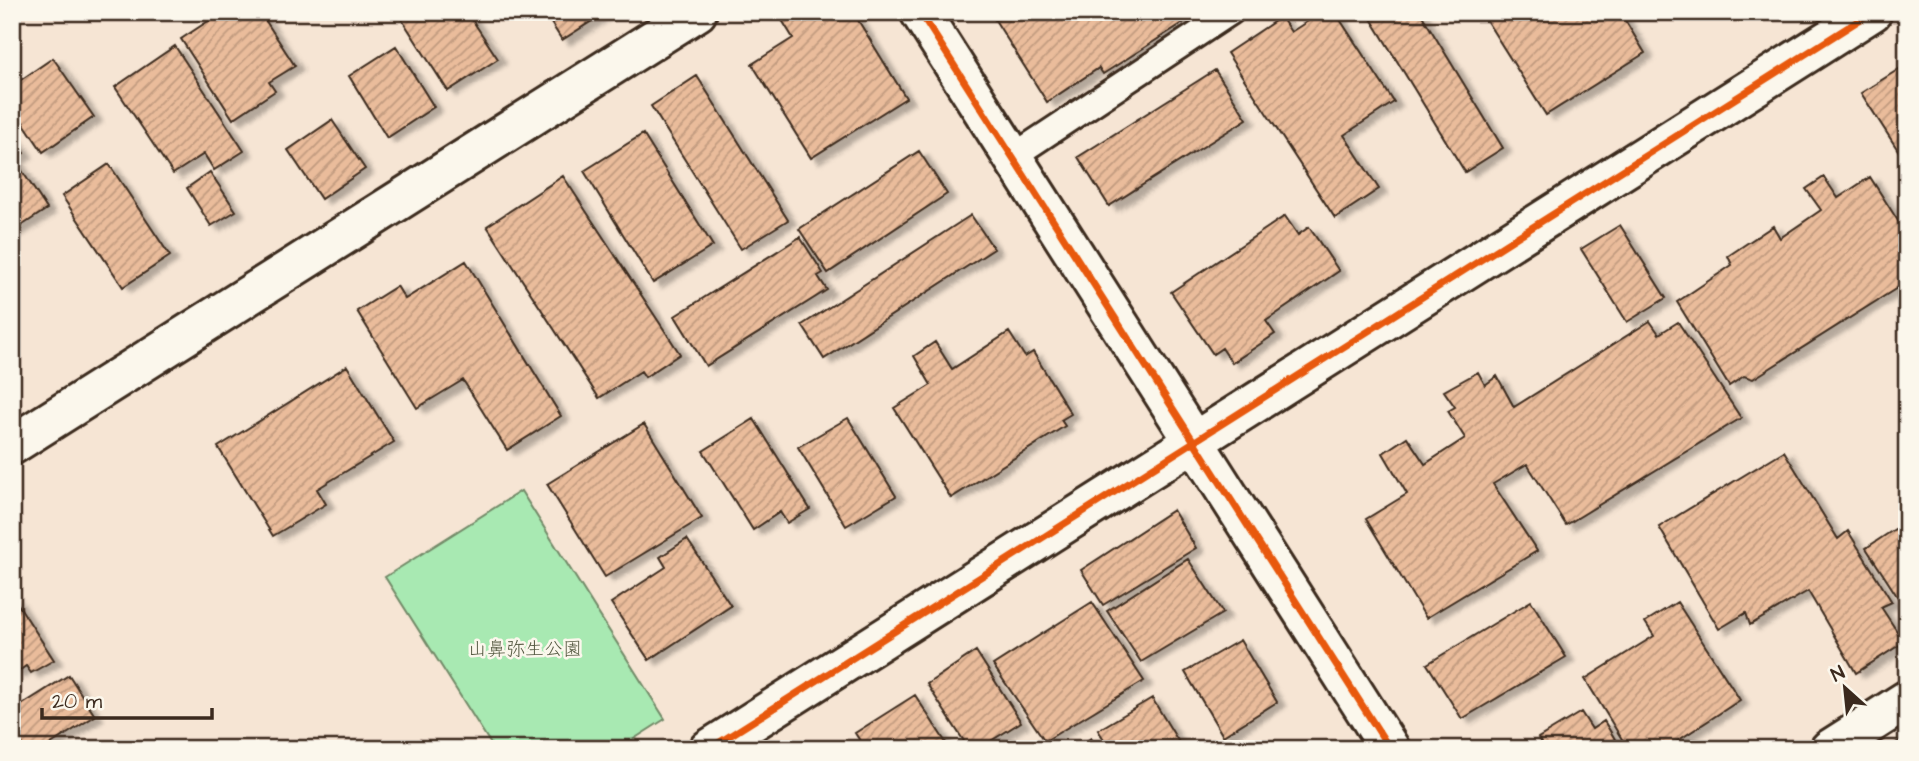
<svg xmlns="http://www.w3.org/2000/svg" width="1919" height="761" font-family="'Architects Daughter','Klee One',sans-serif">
	<defs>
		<pattern id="building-hatch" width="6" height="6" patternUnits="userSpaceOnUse" patternTransform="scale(1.75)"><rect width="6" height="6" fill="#eabc9b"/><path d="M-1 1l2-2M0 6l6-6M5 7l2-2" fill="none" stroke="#bf997e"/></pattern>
		<filter id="shadow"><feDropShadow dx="8" dy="4.5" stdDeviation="2" flood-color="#0004"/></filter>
	</defs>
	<rect width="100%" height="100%" fill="#f6e5d4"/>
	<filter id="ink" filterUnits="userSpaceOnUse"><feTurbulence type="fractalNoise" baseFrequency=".0143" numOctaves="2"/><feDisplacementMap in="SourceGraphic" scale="14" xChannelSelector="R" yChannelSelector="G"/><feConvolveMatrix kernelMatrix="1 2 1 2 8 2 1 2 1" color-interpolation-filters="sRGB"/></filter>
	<g filter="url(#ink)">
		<!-- park -->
		<path fill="#a8e9b2" stroke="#728a68" stroke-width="2" d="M521 491 665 719 618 749H494L385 577Z"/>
		<!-- building -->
		<path fill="url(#building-hatch)" stroke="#3b2a1e" stroke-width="2" filter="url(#shadow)" d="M222 12H260L295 66 269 82 275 91 233 119 181 39Z
			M397 12H467L498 59 448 91Z
			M544 12H606L562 40Z
			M777 12H853L906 98 811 158 752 64 793 38Z
			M990 12H1200L1103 74 1099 68 1047 102Z
			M1322 12H1335L1394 102 1344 135 1379 189 1335 218 1227 53 1281 17 1291 32Z
			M1367 12H1420L1503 148 1465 172Z
			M1481 12H1620L1645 53 1546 115Z
			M175 46 244 151 214 170 204 154 173 174 115 87Z
			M396 46 434 107 387 138 349 76Z
			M53 58 94 117 43 152 12 106V86Z
			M1907 64V164L1861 93Z
			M1215 70 1247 119 1109 206 1078 157Z
			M697 76 788 220 741 249 651 106Z
			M332 120 365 169 321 199 288 150Z
			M12 134 24 153 15 160 47 209 12 232Z
			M643 134 713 246 653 283 584 171Z
			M919 151 947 194 828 273 799 229Z
			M109 164 170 256 123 287 62 196Z
			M210 172 236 211 211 226 187 188Z
			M563 176 680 354 645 377 641 371 599 398 487 226Z
			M1824 177 1838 198 1870 177 1907 235 1905 283 1753 379 1744 376 1729 386 1677 302 1732 265 1728 256 1773 226 1780 238 1821 210 1806 189Z
			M971 215 994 249 824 359 802 325Z
			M1285 216 1298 235 1309 227 1339 271 1266 321 1275 334 1232 363 1222 348 1213 354 1171 292Z
			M1620 225 1666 298 1627 322 1581 249Z
			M800 237 823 273 818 276 827 290 706 366 675 316Z
			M466 261 561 416 507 450 463 380 417 408 357 311 397 286 405 299Z
			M1650 321 1659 334 1678 322 1741 418 1566 525 1527 464 1493 484 1537 551 1426 618 1366 519 1407 494 1383 453 1407 437 1425 464 1465 438 1448 411 1455 407 1444 391 1478 372 1485 385 1497 376 1514 407Z
			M1009 332 1025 357 1033 352 1071 414 1061 420 1065 426 951 498 894 408 931 385 914 356 935 342 952 369Z
			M347 366 394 442 317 489 326 504 273 536 218 447Z
			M848 418 896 496 846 526 798 447Z
			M754 419 810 509 787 523 780 512 753 530 703 451Z
			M644 424 702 518 605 577 547 484Z
			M1784 451 1838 539 1848 531 1892 602 1881 607 1904 642 1856 673 1808 591 1750 625 1746 613 1719 629 1659 527Z
			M1173 510 1196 548 1103 605 1081 570Z
			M1907 521V609L1906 610 1866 548Z
			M687 539 731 606 649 660 611 603 666 567 660 557Z
			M1188 559 1223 613 1141 662 1107 611Z
			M12 595 54 660 31 673 26 666 16 673 12 668Z
			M1531 601 1566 657 1462 719 1427 664Z
			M1092 602 1144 681 1045 741 993 665Z
			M1677 602 1740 700 1665 749H1628L1585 679 1654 636 1645 622Z
			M1240 640 1277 702 1223 736 1185 672Z
			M976 651 1021 722 978 749H969L927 684Z
			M69 675 95 716 43 749H25L12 729V711Z
			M915 695 950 749H865L855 733Z
			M1152 698 1183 749H1110L1098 730Z
			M1581 712 1592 729 1604 721 1621 749H1545L1538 738Z
			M1091 738 1098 749H1075Z
			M420 740 425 749H406Z"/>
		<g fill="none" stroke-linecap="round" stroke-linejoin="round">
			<defs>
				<path id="service" d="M1012 157 1231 12"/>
				<path id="minor" d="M920 12 1390 749
					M12 445 697 12
					M709 749 1872 12"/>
				<path id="secondary" d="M1830 749 1907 700"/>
			</defs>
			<!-- service casing -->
			<use href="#service" stroke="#3b2a1e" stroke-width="30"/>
			<!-- minor casing -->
			<use href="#minor" stroke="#3b2a1e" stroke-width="44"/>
			<!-- secondary casing -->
			<use href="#secondary" stroke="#3b2a1e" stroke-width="44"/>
			<!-- service -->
			<use href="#service" stroke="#fbf7ec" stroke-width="24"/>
			<!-- minor -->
			<use href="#minor" stroke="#fbf7ec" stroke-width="38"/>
			<!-- secondary -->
			<use href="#secondary" stroke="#fbf7ec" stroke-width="38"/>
			<!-- tram -->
			<path stroke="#3b2a1e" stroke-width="2" d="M1886 749 1907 736"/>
			<defs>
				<path id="cycleway" d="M920 12 1390 749
					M709 749 1872 12"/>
			</defs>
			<!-- cycleway casing -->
			<use href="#cycleway" stroke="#fbf7ec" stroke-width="11"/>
			<!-- cycleway -->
			<use href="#cycleway" stroke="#e8590c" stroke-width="7"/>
		</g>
	</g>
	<g text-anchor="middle" stroke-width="5" stroke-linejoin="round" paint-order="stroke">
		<!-- park labels -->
		<g font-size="19" fill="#565a43" stroke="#fbf7ec">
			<text x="525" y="655">山鼻弥生公園</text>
		</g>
	</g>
	<!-- margin -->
	<rect width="1919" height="761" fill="none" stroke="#fbf7ec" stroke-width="42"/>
	<rect x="21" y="21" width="1877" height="719" fill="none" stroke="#3b2a1e" stroke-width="2.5" filter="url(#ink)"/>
	<!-- north arrow -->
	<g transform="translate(1845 688) rotate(333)" stroke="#fbf7ec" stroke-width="5" paint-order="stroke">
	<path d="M0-5L12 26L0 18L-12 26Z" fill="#3b2a1e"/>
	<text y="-10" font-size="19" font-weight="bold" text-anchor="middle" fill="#3b2a1e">N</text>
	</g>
	<!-- scale -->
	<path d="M42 708v10h170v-10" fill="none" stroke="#3b2a1e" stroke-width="3.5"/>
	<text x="52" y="708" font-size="21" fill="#3b2a1e" stroke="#fbf7ec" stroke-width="5" paint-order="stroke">20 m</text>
</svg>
